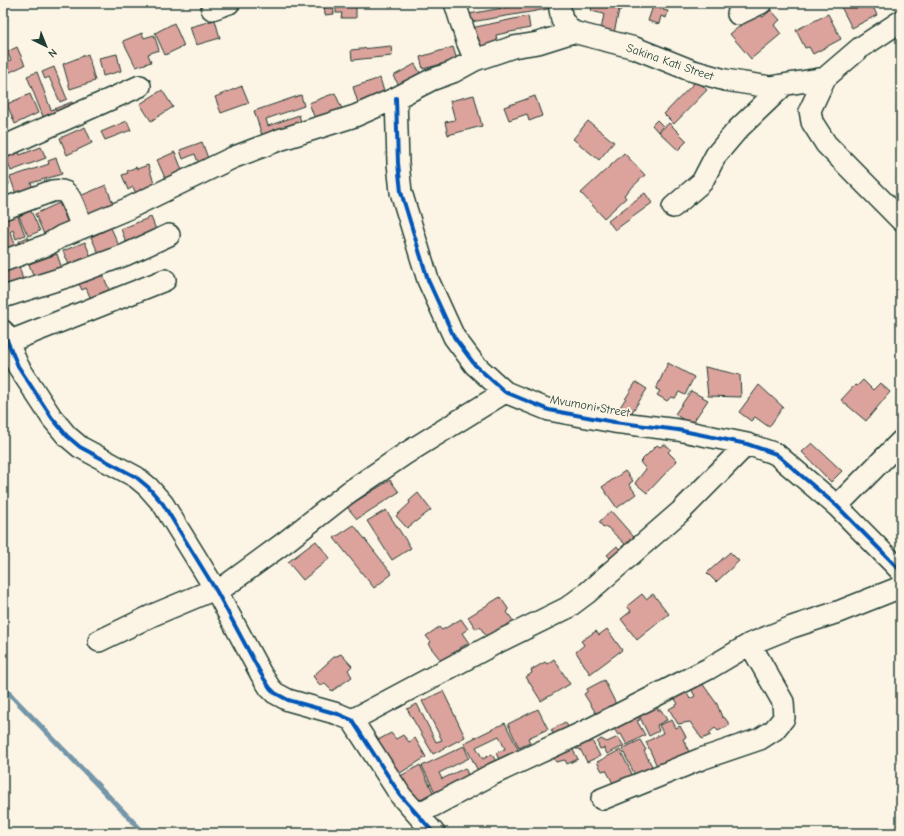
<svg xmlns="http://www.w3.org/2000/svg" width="904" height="836" font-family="'Comic Neue',sans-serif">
	<rect width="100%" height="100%" fill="#fcf5e5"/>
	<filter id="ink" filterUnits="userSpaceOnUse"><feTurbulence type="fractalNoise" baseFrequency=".025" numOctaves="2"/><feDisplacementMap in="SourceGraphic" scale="8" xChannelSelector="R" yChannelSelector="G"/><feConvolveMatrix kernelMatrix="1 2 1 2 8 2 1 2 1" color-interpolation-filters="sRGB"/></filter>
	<g filter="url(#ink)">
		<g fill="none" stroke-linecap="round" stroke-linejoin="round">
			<!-- stream -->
			<path stroke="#7496a8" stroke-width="5" d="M3 687 144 833"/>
		</g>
		<!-- building -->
		<path fill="#dca29c" stroke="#1f3d34" d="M324 3H333L334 14 325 15Z
			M489 3H508L490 7Z
			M531 3H547L548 9 465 23 463 15Z
			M593 3H623L621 10H619L614 33 601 30 604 14 591 11Z
			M654 3H666L663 10 668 11 666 18 661 16 659 24 648 21Z
			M839 3H871L877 15 852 28Z
			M336 6 356 7V18H341L342 13H336Z
			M771 10 780 20 774 25 781 34 751 59 730 34 756 13 763 17Z
			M828 14 841 39 813 54 809 47 805 48 796 30Z
			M528 16 530 28 496 35 498 45 476 50 471 28Z
			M215 20 220 38 196 45 190 27Z
			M174 23 184 46 165 55 155 33Z
			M142 33 144 38 154 35 159 50 148 54 151 62 136 67 123 41Z
			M391 46 392 56 352 60 351 50Z
			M17 47 25 65 6 74 3 68V64L11 60 7 52Z
			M453 47 457 60 423 69 420 57Z
			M88 54 95 81 70 89 63 64Z
			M117 54 121 71 103 76 99 58Z
			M415 64 423 78 402 90 393 76Z
			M54 67 67 99 60 102 49 77 45 79 42 72Z
			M37 72 51 110 72 102 76 113 46 124 27 76Z
			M380 78 385 95 358 103 353 87Z
			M697 80 707 90 674 124 664 114Z
			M242 86 249 103 221 113 215 97Z
			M162 90 173 107 151 121 140 104Z
			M335 93 342 109 315 119 309 103Z
			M30 94 38 113 15 124 7 104Z
			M301 95 304 106 266 119 268 126 299 115 302 125 263 138 254 111Z
			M474 95 482 126 448 135 445 122 455 120 450 101Z
			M535 96 542 116 529 121 527 114 509 120 504 107Z
			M657 120 663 126 658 132 652 125Z
			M127 121 131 130 105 140 101 132Z
			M588 121 614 142 599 160 573 139Z
			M669 123 687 141 678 150 659 132Z
			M85 127 92 143 67 155 60 138Z
			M202 142 209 161 199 165 195 154 183 159 180 150Z
			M41 147 46 158 11 171 5 155 18 150 20 155Z
			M175 152 182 170 165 178 157 160Z
			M624 153 645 175 624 195 626 198 604 218 581 193Z
			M56 158 62 174 31 183 35 193 16 194 10 177 49 164 48 161Z
			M148 165 156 188 137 196 133 187 128 190 122 175 128 173 127 171 136 167 137 169Z
			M3 168 9 184 3 186Z
			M106 185 113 204 87 215 80 196Z
			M645 193 652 203 615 230 608 221Z
			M59 203 68 223 44 234 35 214Z
			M31 211 40 231 28 236 19 216Z
			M17 214 25 235 16 239 13 230 10 232 16 246 3 252V220Z
			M151 217 159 237 129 250 121 229Z
			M111 228 122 252 102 261 91 237Z
			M28 237 32 247 23 251 19 241Z
			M85 242 93 262 72 271 63 251Z
			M57 254 63 272 35 281 29 264Z
			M19 266 25 287 3 294V271Z
			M99 267 110 291 91 299 86 288 82 290 76 278Z
			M668 363 694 377 685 395 679 392 675 398 671 397 667 401 657 395 660 391 656 389Z
			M705 367 740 375 741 397 708 396Z
			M863 380 873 390 880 383 890 392 866 421 841 400 855 385 857 386Z
			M636 382 647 389 627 420 615 415Z
			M759 385 783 407 769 427 755 417 751 421 739 412Z
			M691 391 708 400 691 425 675 414Z
			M812 443 842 471 831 482 802 452Z
			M664 444 671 449 668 452 677 461 647 493 635 483 646 469 640 462 657 445 660 447Z
			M625 471 633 481 629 484 636 494 617 508 602 487Z
			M390 480 399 492 357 519 347 507Z
			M418 493 431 510 407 528 396 516 410 503 409 501Z
			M386 510 411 548 392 560 367 521Z
			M611 511 640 544 617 565 607 555 617 546 619 549 625 544 607 527 604 528 599 522Z
			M354 525 392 574 374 588 334 538Z
			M316 541 330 558 303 580 288 562Z
			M730 552 739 561 716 582 707 573Z
			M642 594 646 599 653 594 669 614 637 640 621 619 631 611 627 606Z
			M500 597 509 610 507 612 514 622 488 639 480 627 476 629 468 617Z
			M461 619 468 629 462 633 469 643 460 648 465 656 443 663 428 644 431 642 426 636 439 627 442 630Z
			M607 629 622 650 590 674 576 652 584 645 581 641 596 631 599 635Z
			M341 654 352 666 348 670 352 677 332 691 325 684 320 686 313 676 334 657Z
			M554 659 570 684 541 701 526 677 532 673 531 670 545 662 547 664Z
			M699 679 717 704 722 717 725 718 730 725 718 731 715 728 709 733 711 735 702 739 690 722 678 724 669 709 678 704 671 692 683 686 690 699 695 696 689 685Z
			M604 680 618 708 599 718 584 694 587 692V689Z
			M443 691 465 737 433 754 407 709 417 704 436 742 442 740 422 701Z
			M653 700 658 710H661L667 720 657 725 659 731 649 736 636 709Z
			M538 709 548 729 528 738 530 743 519 748 508 724Z
			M635 712 640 720 637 721 645 735 627 745 621 734 618 735 611 724Z
			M672 720 676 728 680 726 686 737 683 739 689 752 657 766 646 742 663 733 659 725Z
			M565 722 569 728 555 736 551 730Z
			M505 723 520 753 500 762 496 753 505 749 499 736 476 747 483 759 492 754 497 764 479 773 464 743Z
			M391 733 396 739 403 735 409 742 415 738 426 757 397 775 376 741Z
			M588 733 600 756 587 762 580 749H576L572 742Z
			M618 737 624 746 607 754 604 748 600 749 597 742 601 739 607 742Z
			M640 740 646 750 644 751 652 766 635 775 622 749Z
			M569 743 578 759 567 764 565 760 556 762 551 755Z
			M464 746 469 758 439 773 442 779 465 768 470 779 437 796 422 766Z
			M620 750 633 776 614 785 606 770 602 771 597 762Z
			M420 765 433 792 412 804 397 778Z"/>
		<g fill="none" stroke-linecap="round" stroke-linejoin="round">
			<defs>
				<path id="minor" d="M455 3 467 41 475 60
					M560 3V9L562 20 573 32 635 48 690 70 725 80 770 87 825 78 860 48 901 21
					M212 9 229 3
					M738 14 761 3
					M825 78 810 110 812 122 826 144 901 220
					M396 98 398 163 401 192 428 280 454 337 475 365 505 392 549 410 614 422 678 430 747 444 776 454 837 506 901 571
					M3 147 140 86
					M673 207 702 182 716 155 738 129 784 85
					M3 209 52 191C57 190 61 190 65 192 73 198 78 219 82 228
					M3 261 47 245 62 236 127 209 232 158 279 140 355 116 396 98 431 80 453 72 475 60 513 47 538 43 573 32
					M3 297 69 276 125 255 169 235
					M3 331 18 366 52 418 67 436 80 447 136 477 148 487 163 504 217 592 261 674 270 688 275 693 288 700 338 714 352 720 401 796 434 833
					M8 342 165 280
					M837 506 901 441
					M217 592 284 543 349 492 405 454 505 392
					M99 641 153 615 215 589
					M352 720 498 642 567 608 587 593 680 512 747 444
					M602 799 701 759 760 739 774 730 784 718 783 702 750 644
					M418 814 493 774 588 730 708 669 750 644 792 627 838 612 901 587"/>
			</defs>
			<!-- minor casing -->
			<use href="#minor" stroke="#1f3d34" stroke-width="24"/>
			<!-- minor -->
			<use href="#minor" stroke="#fcf5e5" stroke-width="21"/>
			<defs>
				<path id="cycleway" d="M396 98 398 163 401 192 428 280 454 337 475 365 505 392 549 410 614 422 678 430 747 444 776 454 837 506 901 571
					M3 331 18 366 52 418 67 436 80 447 136 477 148 487 163 504 217 592 261 674 270 688 275 693 288 700 338 714 352 720 401 796 434 833"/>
			</defs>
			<!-- cycleway casing -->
			<use href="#cycleway" stroke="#fcf5e5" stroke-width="6"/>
			<!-- cycleway -->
			<use href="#cycleway" stroke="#0057b8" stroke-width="4"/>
		</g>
	</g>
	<g text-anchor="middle" stroke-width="3.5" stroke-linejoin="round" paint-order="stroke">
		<!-- street labels -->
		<g font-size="12" fill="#1f3d34" stroke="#fcf5e5">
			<text transform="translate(670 62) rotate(19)" y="4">Sakina Kati Street</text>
			<text transform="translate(590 406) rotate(10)" y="4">Mvumoni Street</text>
		</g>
	</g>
	<!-- margin -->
	<rect width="904" height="836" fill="none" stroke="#fcf5e5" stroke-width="16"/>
	<rect x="8" y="8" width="888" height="820" fill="none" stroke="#1f3d34" stroke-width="1.5" filter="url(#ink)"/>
	<!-- north arrow -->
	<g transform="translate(46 46) rotate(137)" stroke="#fcf5e5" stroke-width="3" paint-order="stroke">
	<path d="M0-3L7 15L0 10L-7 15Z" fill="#1f3d34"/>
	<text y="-6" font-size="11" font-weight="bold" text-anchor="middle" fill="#1f3d34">N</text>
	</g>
</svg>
